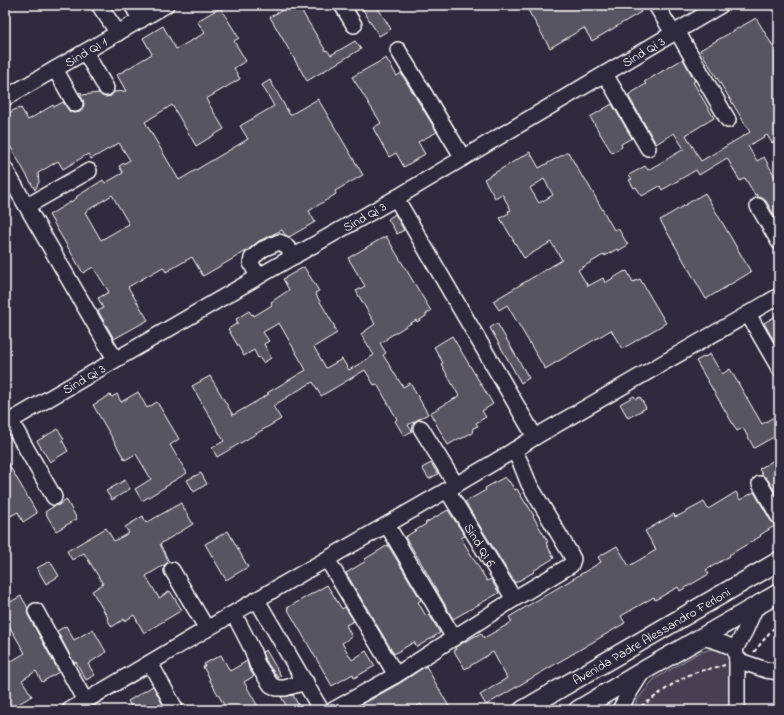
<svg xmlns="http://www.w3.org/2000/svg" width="784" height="715" font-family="'Indie Flower',sans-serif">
	<rect width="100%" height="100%" fill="#2f2a3d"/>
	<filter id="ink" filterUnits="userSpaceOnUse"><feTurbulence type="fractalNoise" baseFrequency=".025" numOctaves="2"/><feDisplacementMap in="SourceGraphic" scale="8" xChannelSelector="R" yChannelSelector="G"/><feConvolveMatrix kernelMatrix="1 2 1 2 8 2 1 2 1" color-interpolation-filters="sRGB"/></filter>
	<g filter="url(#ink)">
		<!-- green -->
		<path fill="#464152" stroke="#a2a0a8" d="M714 648 727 653 731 659V710H632L638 699 653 680 698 653Z"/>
		<!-- building -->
		<path fill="#595564" stroke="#fff" fill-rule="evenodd" d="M291 5H298L326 51 327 50 331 55 355 41 361 49 307 81 270 17Z
			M360 5H376L391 29 379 36Z
			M525 5H637L641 12 592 41 584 28 550 48Z
			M220 8 221 9 239 38 234 41 246 61 234 68 240 79 206 99 224 129 196 146 172 105 145 122 179 180 248 139 240 126 274 106 262 85 270 80 290 115 318 99 363 175 335 191 336 194 309 211 315 222 289 237 285 235 282 230 259 241 248 250 203 276 192 257 166 272 163 267 128 287 148 320 114 339 98 311 103 308 98 298 109 292 93 267 83 273 49 215 77 198 76 197 103 180 105 183 123 173 119 166 130 160 119 143 91 159 88 154 63 169 58 161 38 173 39 182 35 190 5 137V115L18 108 19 109 21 108 28 120 53 105 54 107 63 102 70 112 75 113 80 112 83 108 84 104 83 100 79 93 81 92 82 95 99 93 102 96 106 97 111 96 114 92 126 91 117 75 152 54 143 38 163 26 176 49 205 33 197 21ZM112 195 129 224 101 240 85 212Z
			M756 18 779 56V139L772 143 767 135 748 146 757 161 764 157 779 184V224L766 201 762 198 758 197 756 194 755 195 745 178 740 181 727 158 699 175 696 170 662 190 660 186 642 196 636 187 634 188 629 180 632 179 629 175 645 166 648 170 684 149 674 133 656 144 628 95 646 84 644 82 683 59 695 81 693 82 714 118 686 135 701 161 750 132 700 50Z
			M386 58 397 76 401 73 437 132 418 142 425 154 404 167 396 153 389 157 373 128 381 123 352 77Z
			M612 104 632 138 621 144 622 147 612 153 590 117Z
			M530 152 539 168 568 152 583 178 584 177 614 230 618 228 628 245 618 251 617 249 605 256V254L578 270 588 286 603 278 605 283 625 271V272L627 271 633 282 640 279 666 323 622 349 611 330 545 369 507 305 499 310 493 301 562 260 551 242 524 258 500 218 509 213 508 211 511 210 502 194 495 198 484 179ZM544 179 553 195 539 203 530 188Z
			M705 193 751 272 706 299 660 220Z
			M395 214 404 230 397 234 388 219Z
			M386 236 431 311 426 314V316L417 322 416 320 387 338V339L380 343 386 353 383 355 403 387 410 383 428 414 408 425 412 431 404 436 395 421 397 419 377 384 374 385 365 370 321 396 313 382 297 391 273 406 281 419 217 457 212 448 224 441 192 386 210 376 233 415 269 394 267 393 306 370 279 323 263 332 269 341 264 344 271 358 263 363 259 357 258 358 254 350 244 356 228 329 238 323 236 319 249 311 252 315 253 314 254 316 272 305 271 302 289 290 283 279 304 267 319 291 315 293 335 327 334 328 337 333 314 347 326 368 342 359 349 370 374 355 361 334 375 324 356 291 365 286 348 258Z
			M779 314V350L764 323Z
			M497 323 529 378 521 383 490 328Z
			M452 336 461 351 493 404 482 411 486 417 476 423 478 426 473 428 472 434H469L461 439 460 438 448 445 430 413 459 396 441 364 443 363 434 347Z
			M710 354 722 374 730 369 762 424 779 414V434L754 448 743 428 737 431 696 361 705 356V357Z
			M138 392 147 408 157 402 179 439 170 445 187 473 170 483V484L142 501 135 489 151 479 136 454 125 460 93 405 110 395 112 397 117 394 121 402Z
			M634 396 636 399 640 397 646 408 628 418 620 404Z
			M58 429 64 439 62 440 68 451 50 462 37 441Z
			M779 457V499L768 480 763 476 759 469Z
			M5 458 37 513 23 522 18 512 5 519Z
			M431 463 438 474 429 479 422 468Z
			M201 473 207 484 194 492 187 480Z
			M505 477 508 481H509L515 490 517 489 526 504H527L534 516H533L548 542 546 543 554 558 533 571 534 572 515 583 465 502 486 490 485 488Z
			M125 480 130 489 112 500 106 491Z
			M736 492 740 500 754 492 771 521 776 525 760 535 761 536 729 555 730 556 706 570 709 574 680 591 678 587 655 600 654 597 621 616 625 623 486 705 480 695 507 678 493 652 465 669 454 651 456 650 455 647 481 633 484 638 512 622 509 617 601 562 598 557 617 546 629 566 656 550 645 531 674 514 675 517 680 515 704 502 708 509Z
			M66 499 77 519 56 531 45 512 54 506 59 505Z
			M181 503 193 524 160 544 169 562 146 576 159 598 170 591 182 610 144 633 134 615 125 621 124 619 112 627 107 619 108 618 92 591 103 584 84 553 72 560 67 551 106 528 114 541 129 533 125 527 143 516 146 523Z
			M448 510 465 536 461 538 487 581 491 579 499 593 453 619 420 561 405 537 426 524 425 523Z
			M228 531 248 567 226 580 205 544Z
			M388 545 421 600 418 602 426 616 429 614 440 633 417 647 414 642 394 654 346 573 366 561 365 559Z
			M50 561 59 576 46 584 37 568Z
			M327 585 342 609 345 607 354 621 346 625 352 637 342 643 352 660 366 651 375 666 354 678 353 674 332 686 287 608Z
			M21 596 28 608 27 611 28 615 59 672 42 682 36 671 22 680 32 696 10 709 5 701V665L25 653 5 619V605Z
			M66 626 74 640 93 629 106 652 88 664 95 675 86 680 76 662 74 663 57 631Z
			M266 650 281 676 278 678 265 660 262 652Z
			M221 655 230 671 247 661 249 669 254 676 244 682 260 710H227L209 679H210L203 667 205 666 204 664Z
			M426 666 451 710H425L421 704 410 710H352L400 683Z
			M153 686 163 705 160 707 162 710H133L128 701Z
			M293 695 301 710H289L281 697Z"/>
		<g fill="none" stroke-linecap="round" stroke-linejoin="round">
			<defs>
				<g id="minor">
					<path d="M99 5 118 33"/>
					<path d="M132 5 141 20"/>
					<path d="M342 5 354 25"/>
					<path d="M656 5 673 33"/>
					<path d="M677 31 728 120"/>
					<path d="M398 50 463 158"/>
					<path d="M85 52 106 88"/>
					<path d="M55 69 75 104"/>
					<path d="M605 74 648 148"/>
					<path id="s1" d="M5 98 166 5"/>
					<path d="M5 169 115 359"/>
					<path d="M396 198 535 437"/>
					<path d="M27 206 89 171"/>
					<path d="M758 206 779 242"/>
					<path d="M258 277 251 263 252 258 263 249 279 242 284 244 295 256"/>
					<path d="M748 314 779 368"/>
					<path d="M10 420 54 497"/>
					<path id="s2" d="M5 424 275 267 396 198 463 158 721 5"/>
					<path d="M421 428 456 485"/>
					<path d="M760 484 779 517"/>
					<path id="s3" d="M447 490 514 599"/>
					<path d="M387 525 454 638"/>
					<path d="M327 559 396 675"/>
					<path d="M172 570 207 629"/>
					<path d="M257 600 321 710"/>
					<path d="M36 611 85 701"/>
					<path d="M234 614 252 649 257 664 271 685 277 688H285L306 682"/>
					<path d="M702 637C714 640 725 643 735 649L745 631 756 606"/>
					<path d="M735 649 737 660V710"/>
					<path d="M737 660 766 670 779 672"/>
					<path d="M150 663 176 710"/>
					<path d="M70 710C155 660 241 608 327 559 397 518 468 480 535 437L779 296"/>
					<path d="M333 710 396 675 514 599 571 565 573 559 570 553 529 484 521 464 514 450"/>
					<path d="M620 710 626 698 643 671"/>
				</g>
				<g id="major">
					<path id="s4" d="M523 710 779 561"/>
					<path d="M578 710 643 671 779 593"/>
				</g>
			</defs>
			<!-- minor casing -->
			<use href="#minor" stroke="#fff" stroke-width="18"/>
			<!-- major casing -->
			<use href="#major" stroke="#fff" stroke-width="21"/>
			<!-- path -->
			<path stroke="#fff" stroke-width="2" stroke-dasharray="4 3" stroke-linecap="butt" d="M754 652 770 632 779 623
				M635 710C654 699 671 683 691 674 701 670 715 668 725 665"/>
			<!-- minor -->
			<use href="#minor" stroke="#2f2a3d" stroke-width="15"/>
			<!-- major -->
			<use href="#major" stroke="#2f2a3d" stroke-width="18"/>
		</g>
	</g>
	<g text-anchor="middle" stroke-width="3" stroke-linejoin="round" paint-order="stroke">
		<!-- street labels -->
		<g font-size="13" fill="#fff" stroke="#2f2a3d">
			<text dy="5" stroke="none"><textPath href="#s1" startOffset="93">Sind QI 1</textPath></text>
			<text dy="5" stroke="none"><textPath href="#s2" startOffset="739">Sind Qi 3</textPath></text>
			<text dy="5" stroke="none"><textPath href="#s2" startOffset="415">Sind Qi 3</textPath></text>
			<text dy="5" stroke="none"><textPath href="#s2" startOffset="91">Sind Qi 3</textPath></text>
			<text dy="5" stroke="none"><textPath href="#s3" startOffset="64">Sind QI 6</textPath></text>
			<text dy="5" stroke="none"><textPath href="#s4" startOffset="148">Avenida Padre Alessandro Ferloni</textPath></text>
		</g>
	</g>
	<!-- margin -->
	<rect width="784" height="715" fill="none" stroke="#2f2a3d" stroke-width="20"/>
	<rect x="10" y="10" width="764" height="695" fill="none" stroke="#fff" stroke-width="1.5" filter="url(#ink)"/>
</svg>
